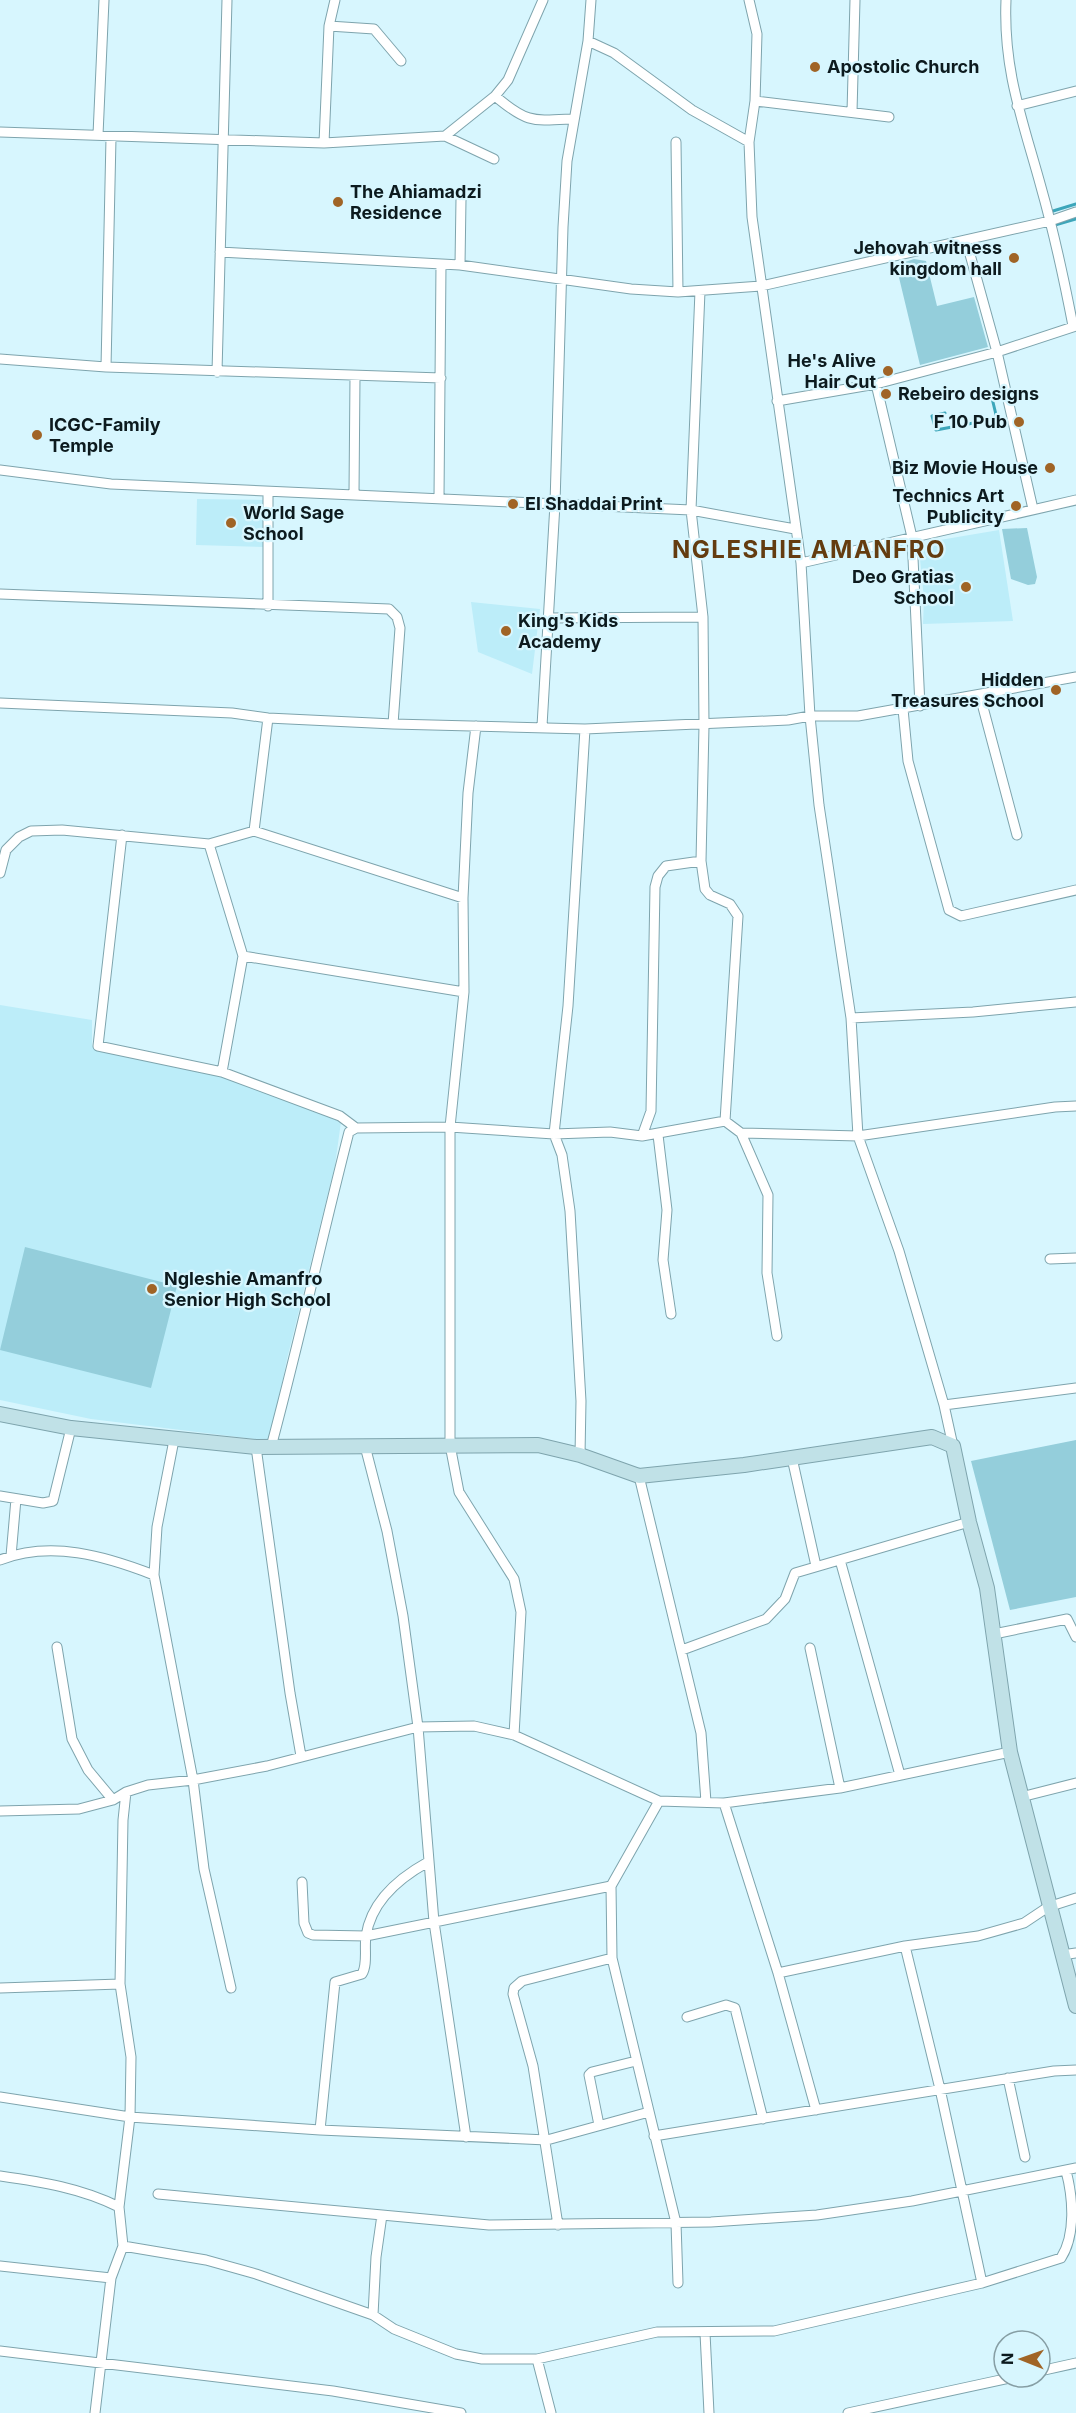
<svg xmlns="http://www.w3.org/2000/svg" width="1076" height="2413" font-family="Inter,sans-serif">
	<rect width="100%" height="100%" fill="#d7f6fe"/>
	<!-- built -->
	<path fill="#bcedf9" d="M197 499 266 500 265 547 196 545Z
		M999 530 1013 621 923 624 924 599 919 549 928 542Z
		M471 602 540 609 532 674 478 652Z
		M0 1005 92 1020V1046L173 1059 215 1070 341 1122 335 1165 287 1359 270 1441 91 1419 0 1400Z"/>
	<!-- green -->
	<path fill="#94cedb" d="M914 259 926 261 937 306 974 297 988 347 920 365 896 265Z
		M1027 528 1037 577 1035 584 1028 585 1011 579 1002 529Z
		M25 1247 177 1286 151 1388 0 1350Z
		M1076 1440V1597L1010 1610 971 1461Z"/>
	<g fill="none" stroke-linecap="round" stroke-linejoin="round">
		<!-- stream -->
		<path stroke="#3ca6ba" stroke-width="3" d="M1053 211 1076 204
			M1055 225 1076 219
			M945 413 932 416 936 430 952 427
			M956 426 997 419 992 398"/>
		<defs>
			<path id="street" d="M749 0 757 34 755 101 749 142 752 217 801 563 810 716 819 805 851 1018 858 1136 899 1251 944 1405 953 1446
				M1006 0C1003 71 1023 121 1041 187 1054 233 1064 279 1073 326
				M329 26 374 29 401 61
				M588 41 614 53 692 110 749 142
				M495 96C527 123 532 121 572 119
				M755 101 889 117
				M1017 106 1076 91
				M852 112 855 0
				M0 132 324 143 445 136 495 96 508 80 543 0
				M98 135 104 0
				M445 136 494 159
				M676 142 678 292
				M324 143 329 26 335 0
				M966 240 997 352 1033 509
				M220 252 460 265 631 289 678 292 761 286 1050 221 1076 212
				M460 265 461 199
				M700 291 691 510 703 617 704 726 701 861 705 889 710 895 730 904 738 916 725 1121
				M0 359 106 367 441 378
				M106 367 111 138
				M217 372 227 0
				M876 384 912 537 920 706
				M777 401 876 384 997 352 1076 326
				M0 470 111 484 691 510 795 529
				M354 493 355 377
				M439 497 441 264
				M801 563 1076 500
				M0 594 389 609 397 617 400 628 393 724
				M268 606V493
				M550 618 703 617
				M980 696 1017 835
				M0 703 232 713 268 718 393 724 585 729 788 720 810 716H858L1076 677
				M903 709 908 761 949 910 961 916 1076 890
				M476 726 468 793 463 898 464 992 450 1127V1445L459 1492 514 1579 521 1612 514 1735
				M542 726 555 504 563 227 567 161 588 41 591 0
				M254 831 268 718
				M122 835 98 1046 222 1072
				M209 844 243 956
				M0 873 6 850 19 837 31 831 62 830 209 844 254 831 463 898
				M851 1018 973 1012 1076 1002
				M356 1128 340 1116 222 1072 243 956 464 992
				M741 1133 768 1195 767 1273 777 1336
				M658 1135 667 1210 663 1260 671 1314
				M642 1136 651 1111 655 887 658 876 666 866 701 861
				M1050 1259 1076 1258
				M944 1405 1076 1388
				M174 1440 157 1527 154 1575 193 1780 204 1869 231 1988
				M365 1446 387 1531 403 1616 418 1727 434 1922 466 2137
				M256 1447 290 1693 301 1756
				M271 1447C299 1343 322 1237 349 1132L356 1128 450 1127 554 1134 610 1132 642 1136 725 1121 741 1133 858 1136 1055 1107 1076 1106
				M580 1455 581 1401 570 1211 562 1155 554 1134 568 1006 585 729
				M792 1458 816 1566
				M639 1476 701 1733 706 1802
				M0 1496 43 1503 53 1501 71 1428
				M11 1556 16 1499
				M0 1560C51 1540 105 1556 154 1575
				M840 1560 900 1775
				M994 1634 1067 1619 1076 1637
				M57 1647 72 1739 88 1770 113 1800
				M810 1648 840 1788
				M682 1650 766 1619 785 1599 795 1573 969 1522
				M1021 1797 1076 1783
				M659 1801 611 1886 612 1958 676 2223 678 2283
				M724 1803 778 1973 816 2110
				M0 1811 79 1809 113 1800 126 1792 148 1785 193 1780 267 1766 418 1727 474 1726 514 1735 659 1801 724 1803 840 1788 1010 1752
				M302 1882 304 1923 308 1933 313 1935 366 1936 611 1886
				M905 1946 940 2089 982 2283
				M1062 1955 1076 1953
				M778 1973 905 1946 978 1936 1024 1923 1048 1907 1076 1898
				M0 1988 120 1984
				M687 2017 726 2005 735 2008 763 2119
				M1008 2078 1025 2157
				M0 2097 130 2117 320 2130 547 2140 649 2112
				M599 2125 589 2075 592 2072 636 2061
				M320 2130 335 1982 362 1974C368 1964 364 1948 366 1936 371 1902 399 1878 428 1862
				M654 2136 1054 2071 1076 2070
				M0 2176C42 2182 81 2188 119 2207
				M158 2194 382 2215
				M558 2225 533 2066 513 1994 514 1988 522 1981 612 1958
				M123 2246 206 2260 256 2274 373 2315 394 2329 456 2354 482 2359H537L657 2332 774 2331 982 2283 1061 2258C1076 2235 1073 2197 1066 2171
				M0 2266 111 2278
				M373 2315 376 2257 382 2215 489 2225 711 2222 817 2215 912 2201 1076 2168
				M705 2333 709 2413
				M0 2351 333 2391 461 2413
				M537 2359 551 2413
				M1040 2371 1076 2363
				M95 2413 111 2278 123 2246 119 2207 130 2117 131 2057 120 1984 123 1820 126 1792
				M848 2413 1014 2377"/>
			<path id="secondary" d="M0 1414 71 1428 256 1447 538 1445 580 1455 639 1476 744 1465 932 1437 953 1446 969 1522 987 1588 1010 1752 1076 2006"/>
		</defs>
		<!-- street casing -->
		<use href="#street" stroke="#7ea4ad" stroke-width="11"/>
		<!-- secondary casing -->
		<use href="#secondary" stroke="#7ea4ad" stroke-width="16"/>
		<!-- street -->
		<use href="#street" stroke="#fff" stroke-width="9"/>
		<!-- secondary -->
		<use href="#secondary" stroke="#c0e1e7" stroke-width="14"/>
	</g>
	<!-- markers -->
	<g fill="#a06426" stroke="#d7f6fe" stroke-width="2">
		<circle cx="815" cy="67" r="6"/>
		<circle cx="338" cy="202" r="6"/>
		<circle cx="1014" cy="258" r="6"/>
		<circle cx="888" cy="371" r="6"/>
		<circle cx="886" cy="394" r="6"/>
		<circle cx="1019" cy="422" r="6"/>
		<circle cx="37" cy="435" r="6"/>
		<circle cx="1050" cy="468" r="6"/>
		<circle cx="513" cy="504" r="6"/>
		<circle cx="1016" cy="506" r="6"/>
		<circle cx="231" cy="523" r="6"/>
		<circle cx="966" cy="587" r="6"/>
		<circle cx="506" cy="631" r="6"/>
		<circle cx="1056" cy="690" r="6"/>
		<circle cx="152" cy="1289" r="6"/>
	</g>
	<g text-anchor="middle" stroke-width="4.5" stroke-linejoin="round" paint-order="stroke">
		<!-- poi labels -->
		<g font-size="18" font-weight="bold" fill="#0c1a1e" stroke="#d7f6fe" text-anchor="start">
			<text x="827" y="73">Apostolic Church</text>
			<text x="350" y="198">The Ahiamadzi<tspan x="350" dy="21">Residence</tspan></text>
			<text x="1002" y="254" text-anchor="end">Jehovah witness<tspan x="1002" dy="21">kingdom hall</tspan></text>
			<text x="876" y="367" text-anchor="end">He's Alive<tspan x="876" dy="21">Hair Cut</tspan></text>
			<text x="898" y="400">Rebeiro designs</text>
			<text x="1007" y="428" text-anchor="end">F 10 Pub</text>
			<text x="49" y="431">ICGC-Family<tspan x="49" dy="21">Temple</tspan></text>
			<text x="1038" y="474" text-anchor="end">Biz Movie House</text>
			<text x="1004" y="502" text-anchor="end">Technics Art<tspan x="1004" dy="21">Publicity</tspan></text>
			<text x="525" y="510">El Shaddai Print</text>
			<text x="243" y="519">World Sage<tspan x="243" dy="21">School</tspan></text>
			<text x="954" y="583" text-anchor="end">Deo Gratias<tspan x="954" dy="21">School</tspan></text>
			<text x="518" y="627">King's Kids<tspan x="518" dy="21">Academy</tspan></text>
			<text x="1044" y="686" text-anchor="end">Hidden<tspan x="1044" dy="21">Treasures School</tspan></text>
			<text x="164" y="1285">Ngleshie Amanfro<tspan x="164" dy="21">Senior High School</tspan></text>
		</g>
		<!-- district labels -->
		<g font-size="24" font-weight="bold" letter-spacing="1.5" fill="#643c10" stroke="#d7f6fe">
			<text x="809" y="558">NGLESHIE AMANFRO</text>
		</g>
	</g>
	<!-- north arrow -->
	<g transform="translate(1022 2359) rotate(271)"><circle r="28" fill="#d7f6fe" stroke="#869ea4" stroke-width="1.5"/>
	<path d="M0-4.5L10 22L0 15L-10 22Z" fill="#a06426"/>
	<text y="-9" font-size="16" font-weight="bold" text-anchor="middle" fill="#0c1a1e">N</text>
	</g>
</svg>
